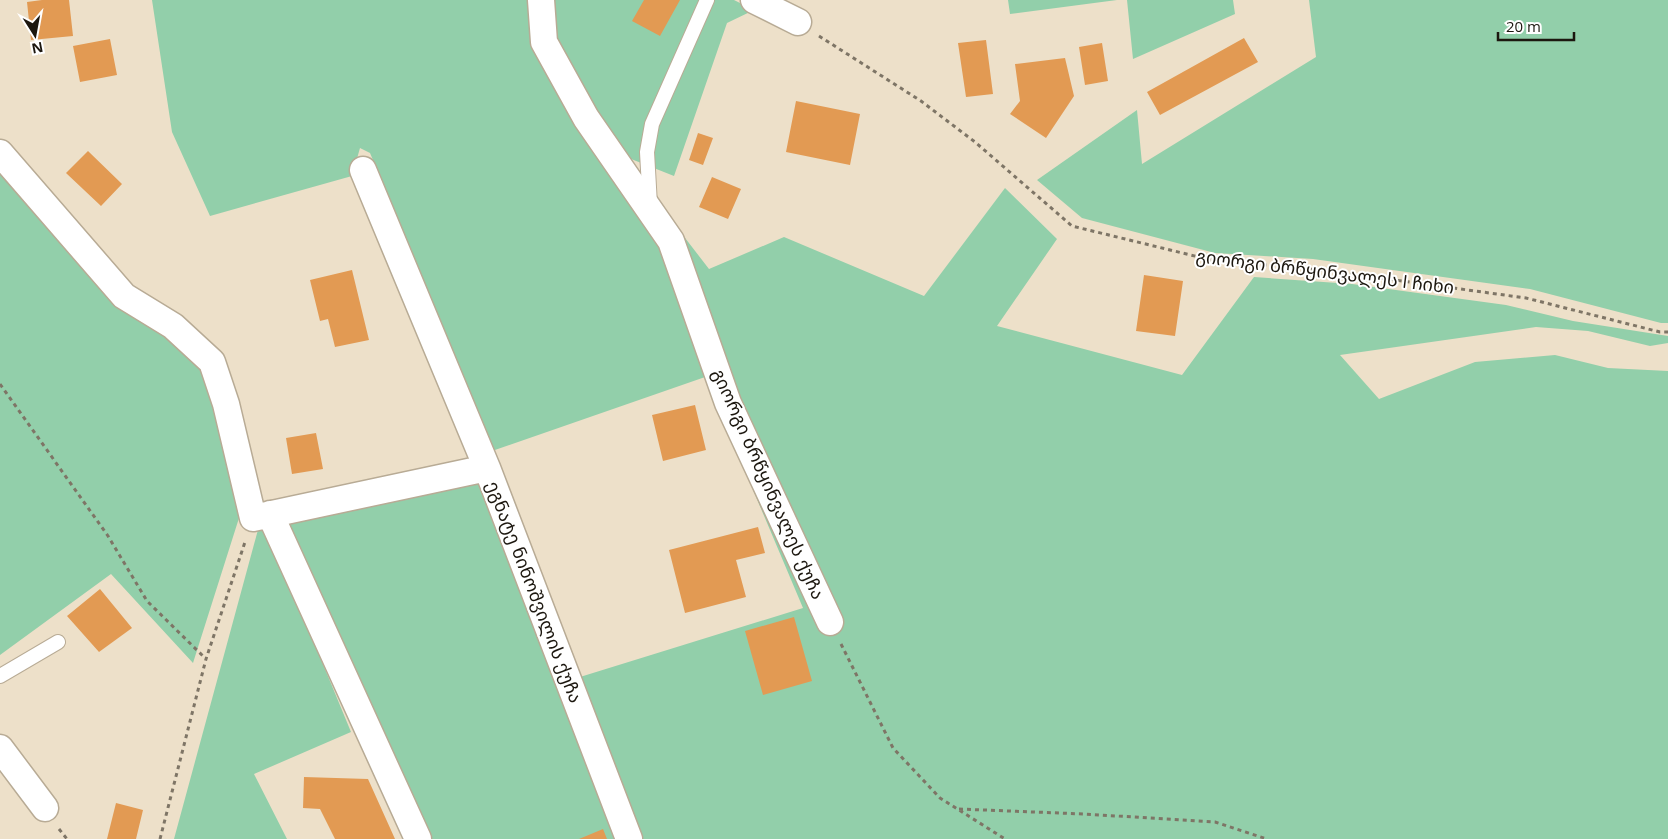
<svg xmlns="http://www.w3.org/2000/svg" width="1668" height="839" font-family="'Open Sans','Noto Sans Georgian',sans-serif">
	<rect width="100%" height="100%" fill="#ede0c9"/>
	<!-- green -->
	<path fill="#92cfaa" d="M152 0H531L533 47 645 186 709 269 784 237 924 296 1005 188 1057 239 997 326 1182 375 1254 277 1352 284 1506 305 1573 321 1668 336V343L1650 346 1588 331 1536 327 1340 355 1379 399 1475 362 1555 355 1608 368 1668 371V839H430L283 523 480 482 580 677 803 608 721 414 708 376 492 451 411 249 370 153 360 148 352 176 210 216 172 132Z
		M550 0H734L754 10 727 23 674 176 621 155 553 43Z
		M1008 0H1117L1010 14Z
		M1127 0H1233L1235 14 1133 59Z
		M1309 0H1668V323H1661L1530 289 1313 259 1215 253 1082 218 1037 180 1137 110 1142 164 1316 57Z
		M0 173 116 307 172 339 206 371 239 518 193 663 111 574 0 655Z
		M259 526H266L351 732 254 774 287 839H174Z"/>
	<!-- building -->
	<path fill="#e29a53" d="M42 0H69L73 36 31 40 27 2Z
		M644 0H680L660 36 632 21Z
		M1244 38 1258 62 1160 115 1147 92Z
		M110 39 117 75 80 82 73 46Z
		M986 40 993 94 966 97 958 43Z
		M1102 43 1108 81 1085 85 1079 47Z
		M1065 58 1074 96 1046 138 1010 114 1020 101 1015 64Z
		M796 101 860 114 850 165 786 152Z
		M698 133 713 138 703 165 689 160Z
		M88 151 122 184 101 206 66 173Z
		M712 177 741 189 728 219 699 207Z
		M352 270 369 340 335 347 328 319 320 321 310 280Z
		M1144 275 1183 281 1175 336 1136 331Z
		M695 405 706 450 663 461 652 415Z
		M316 433 323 469 292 474 286 438Z
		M758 527 765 553 736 560 746 597 685 613 669 550Z
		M100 589 132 628 99 652 67 616Z
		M794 617 812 681 763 695 745 631Z
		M304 777 368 779 395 839H335L320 809 303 808Z
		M116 803 143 810 136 839H107Z
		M603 829 607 839H579Z"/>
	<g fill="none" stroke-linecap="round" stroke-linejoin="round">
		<defs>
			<path id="service" d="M650 205 647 152 652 124 707 0
				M0 676 58 642"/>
			<path id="minor" d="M541 0 544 42 586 118 671 241 728 403 830 622
				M754 0 798 22
				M0 153 124 296 173 326 212 362 226 404 253 518 487 468 629 839
				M363 170 487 468
				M270 514 418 839
				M0 748 45 808"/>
		</defs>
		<!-- service casing -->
		<use href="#service" stroke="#b8ab95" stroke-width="16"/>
		<!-- minor casing -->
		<use href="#minor" stroke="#b8ab95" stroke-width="29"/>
		<!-- path -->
		<path stroke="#7e7566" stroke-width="3" stroke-dasharray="4 4" stroke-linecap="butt" d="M819 36 921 101 975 142 1072 226 1211 260 1322 270 1526 298 1660 332H1668
			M0 384 108 536 147 601 206 659
			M841 644 893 748 940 798 1005 839
			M959 809 1084 814 1215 822 1267 839
			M59 829 67 839
			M160 839 206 659 245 542"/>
		<!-- service -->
		<use href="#service" stroke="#fff" stroke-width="14"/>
		<!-- minor -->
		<use href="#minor" stroke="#fff" stroke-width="26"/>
	</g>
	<g text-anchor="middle" stroke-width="4" stroke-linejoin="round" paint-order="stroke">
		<!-- street labels -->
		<g font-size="18" fill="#1c170f" stroke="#fff">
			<text transform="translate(1325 272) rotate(7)" y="6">გიორგი ბრწყინვალეს I ჩიხი</text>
			<text transform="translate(768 484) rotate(66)" y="6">გიორგი ბრწყინვალეს ქუჩა</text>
			<text transform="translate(534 592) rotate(69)" y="6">ეგნატე ნინოშვილის ქუჩა</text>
		</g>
	</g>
	<!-- north arrow -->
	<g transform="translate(35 35) rotate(169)" stroke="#ffffff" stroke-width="4" paint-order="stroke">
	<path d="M0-4L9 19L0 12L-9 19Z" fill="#1c170f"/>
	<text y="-8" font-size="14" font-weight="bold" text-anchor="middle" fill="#1c170f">N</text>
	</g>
	<!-- scale -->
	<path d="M1498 32v8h76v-8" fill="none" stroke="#1c170f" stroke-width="2.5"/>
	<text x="1506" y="32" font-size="15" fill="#1c170f" stroke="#ffffff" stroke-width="4" paint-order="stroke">20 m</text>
</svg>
